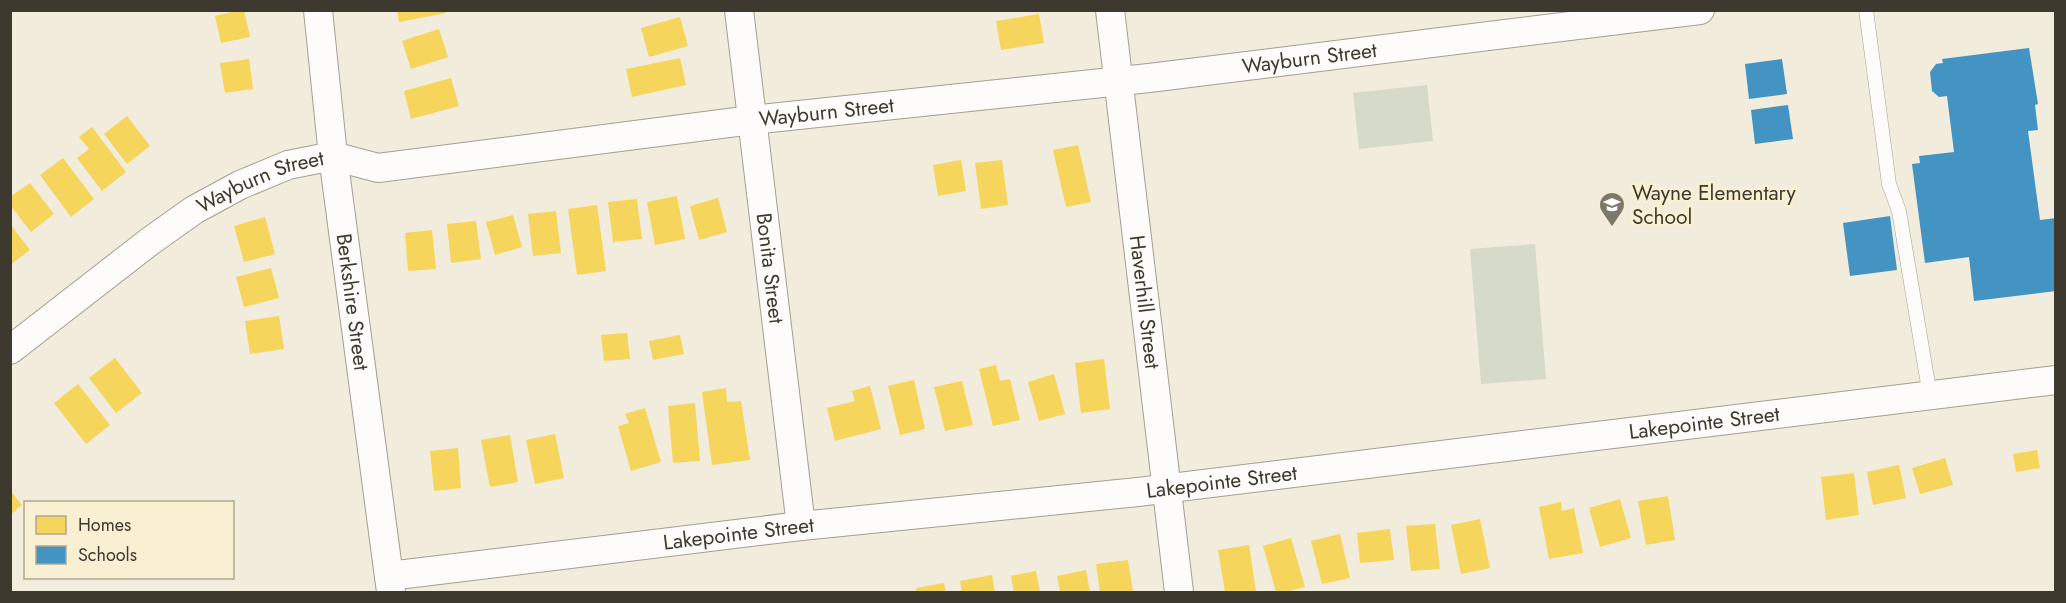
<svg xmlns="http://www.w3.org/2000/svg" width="2066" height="603" font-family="Jost,sans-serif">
	<rect width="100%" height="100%" fill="#f1ecdb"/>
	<!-- green -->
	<path fill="#d6dac8" d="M1427 85 1433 141 1359 149 1353 93Z
		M1535 244 1546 379 1481 384 1470 249Z"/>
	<!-- homes -->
	<path fill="#f6d55c" d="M240 10H244L250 37 221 43 215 16Z
		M397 10H446V13L399 22Z
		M1039 14 1044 43 1001 50 996 21Z
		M680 17 688 46 649 57 641 28Z
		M439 29 448 57 411 69 402 41Z
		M680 58 686 85 632 97 626 69Z
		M249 59 253 89 225 93 220 63Z
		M451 78 459 106 411 119 404 91Z
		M127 116 150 146 127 164 104 134Z
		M92 127 126 172 102 191 77 158 89 149 79 137Z
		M1078 145 1091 202 1066 207 1053 150Z
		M63 158 94 199 71 217 40 175Z
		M961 160 966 191 938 196 933 165Z
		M1002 160 1008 205 981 209 975 163Z
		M30 183 54 214 31 232 10 205V197Z
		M677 196 685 239 655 245 647 202Z
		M718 198 727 232 699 240 690 206Z
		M637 199 642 239 613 242 608 202Z
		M597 205 606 271 577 275 568 209Z
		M556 211 561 253 533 256 528 214Z
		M513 215 522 247 495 255 486 222Z
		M265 217 275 254 244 262 234 226Z
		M476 221 481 259 451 263 447 224Z
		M10 224 30 250 10 265Z
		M432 230 436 269 408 271 405 233Z
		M271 268 279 298 244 307 236 277Z
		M279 316 284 349 250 354 245 321Z
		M627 333 630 359 604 361 601 335Z
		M680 335 684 354 653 360 649 341Z
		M115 358 142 393 116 413 89 378Z
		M1104 359 1110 409 1081 413 1075 363Z
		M996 365 1000 381 1010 379 1020 420 993 426 979 369Z
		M1054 374 1065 414 1039 421 1028 382Z
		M914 380 925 429 900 435 888 386Z
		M962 381 973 425 945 431 934 387Z
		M78 384 110 425 86 444 54 403Z
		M870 386 881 429 835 441 827 408 855 401 852 391Z
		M726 388 727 402 741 401 750 460 712 465 702 392Z
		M695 403 700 461 673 463 668 406Z
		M645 408 661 462 631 471 618 426 629 423 625 414Z
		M555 434 564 478 535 484 526 440Z
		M510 435 518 482 490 487 481 440Z
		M458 448 461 488 434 491 430 451Z
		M2037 450 2040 468 2016 472 2013 454Z
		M1945 458 1953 485 1920 494 1912 468Z
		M1899 465 1906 498 1873 505 1867 472Z
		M1854 473 1859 515 1826 520 1821 477Z
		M10 490 22 505 10 515Z
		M1668 496 1675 540 1646 545 1638 501Z
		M1620 499 1631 538 1600 547 1589 508Z
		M1561 502 1562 511 1574 508 1583 553 1549 559 1539 507Z
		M1480 519 1490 568 1461 574 1451 525Z
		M1435 524 1440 569 1411 571 1406 526Z
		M1390 529 1394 560 1360 563 1357 533Z
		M1340 534 1350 578 1322 584 1311 541Z
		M1291 538 1305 587 1286 592H1276L1263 546Z
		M1249 545 1256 591 1225 592 1218 550Z
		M1128 560 1133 592H1100L1096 564Z
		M1086 570 1090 592H1060L1057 576Z
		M1036 571 1040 592H1014L1011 576Z
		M992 575 995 592H962L960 581Z
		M944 583 946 592H917L916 588Z"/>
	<!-- schools -->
	<path fill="#4393c3" d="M2029 48 2038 104 2035 105 2038 130 2028 131 2040 220 2056 218V291L1974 301 1969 257 1925 263 1912 164 1920 163 1919 156 1954 152 1947 96 1939 97 1932 91 1930 72 1936 64 1943 63 1942 59Z
		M1782 59 1787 94 1749 99 1745 64Z
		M1788 105 1793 139 1755 144 1751 110Z
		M1890 216 1897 270 1850 276 1843 223Z"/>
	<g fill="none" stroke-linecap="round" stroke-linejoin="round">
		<defs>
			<path id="lane" d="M1866 10 1889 184 1899 211 1930 396"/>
			<g id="street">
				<path id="s1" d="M318 10 333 156 391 592"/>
				<path id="s2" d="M739 10 801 526"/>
				<path id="s3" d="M1110 10 1179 592"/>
				<path id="s4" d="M10 350 149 242 194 210 240 185 288 165 333 156 378 168 752 120 1149 78 1700 10"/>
				<path id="s5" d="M389 576 801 526 1138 492 2056 380"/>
			</g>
		</defs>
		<!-- lane casing -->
		<use href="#lane" stroke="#a39f92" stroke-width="15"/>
		<!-- street casing -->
		<use href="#street" stroke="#a39f92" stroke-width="30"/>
		<!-- lane -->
		<use href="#lane" stroke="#fdfcfa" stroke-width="14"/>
		<!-- street -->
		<use href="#street" stroke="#fdfcfa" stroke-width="28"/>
	</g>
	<!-- icons -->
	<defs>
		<symbol id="school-pin" viewBox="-11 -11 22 30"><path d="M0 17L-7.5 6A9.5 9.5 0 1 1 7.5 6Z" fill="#7c786b" stroke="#f9f0d3"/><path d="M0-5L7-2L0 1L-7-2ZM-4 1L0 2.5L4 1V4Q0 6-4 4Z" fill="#fff"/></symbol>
	</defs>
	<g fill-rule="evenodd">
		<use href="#school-pin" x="1597" y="190" width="30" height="40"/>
	</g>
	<g text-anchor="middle" stroke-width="6" stroke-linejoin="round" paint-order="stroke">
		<!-- street labels -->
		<g font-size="21" fill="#3d392e" stroke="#f9f0d3">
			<text dy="7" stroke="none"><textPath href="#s4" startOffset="1366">Wayburn Street</textPath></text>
			<text dy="7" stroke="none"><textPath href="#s4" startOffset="880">Wayburn Street</textPath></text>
			<text dy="7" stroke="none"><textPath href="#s4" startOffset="304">Wayburn Street</textPath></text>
			<text dy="7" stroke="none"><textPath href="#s2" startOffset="260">Bonita Street</textPath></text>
			<text dy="7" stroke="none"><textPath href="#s1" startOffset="294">Berkshire Street</textPath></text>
			<text dy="7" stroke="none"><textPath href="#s3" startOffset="294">Haverhill Street</textPath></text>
			<text dy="7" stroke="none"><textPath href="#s5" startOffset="1324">Lakepointe Street</textPath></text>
			<text dy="7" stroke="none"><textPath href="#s5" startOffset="838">Lakepointe Street</textPath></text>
			<text dy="7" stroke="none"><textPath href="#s5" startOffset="352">Lakepointe Street</textPath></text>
		</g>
		<!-- poi labels -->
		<g font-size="21" fill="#3d392e" stroke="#f9f0d3" text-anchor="start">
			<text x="1632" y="200">Wayne Elementary<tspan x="1632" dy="24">School</tspan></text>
		</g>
	</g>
	<!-- border -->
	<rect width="2066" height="603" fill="none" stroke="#3d392e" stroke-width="24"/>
	<!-- legend -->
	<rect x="24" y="501" width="210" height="78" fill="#f9f0d3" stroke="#aea791" stroke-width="1.5"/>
	<rect x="36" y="516" width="30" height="18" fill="#f6d55c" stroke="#aea791" stroke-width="1.5"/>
	<text x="78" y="531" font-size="18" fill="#3d392e">Homes</text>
	<rect x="36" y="546" width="30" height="18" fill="#4393c3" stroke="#aea791" stroke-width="1.5"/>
	<text x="78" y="561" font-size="18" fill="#3d392e">Schools</text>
</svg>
